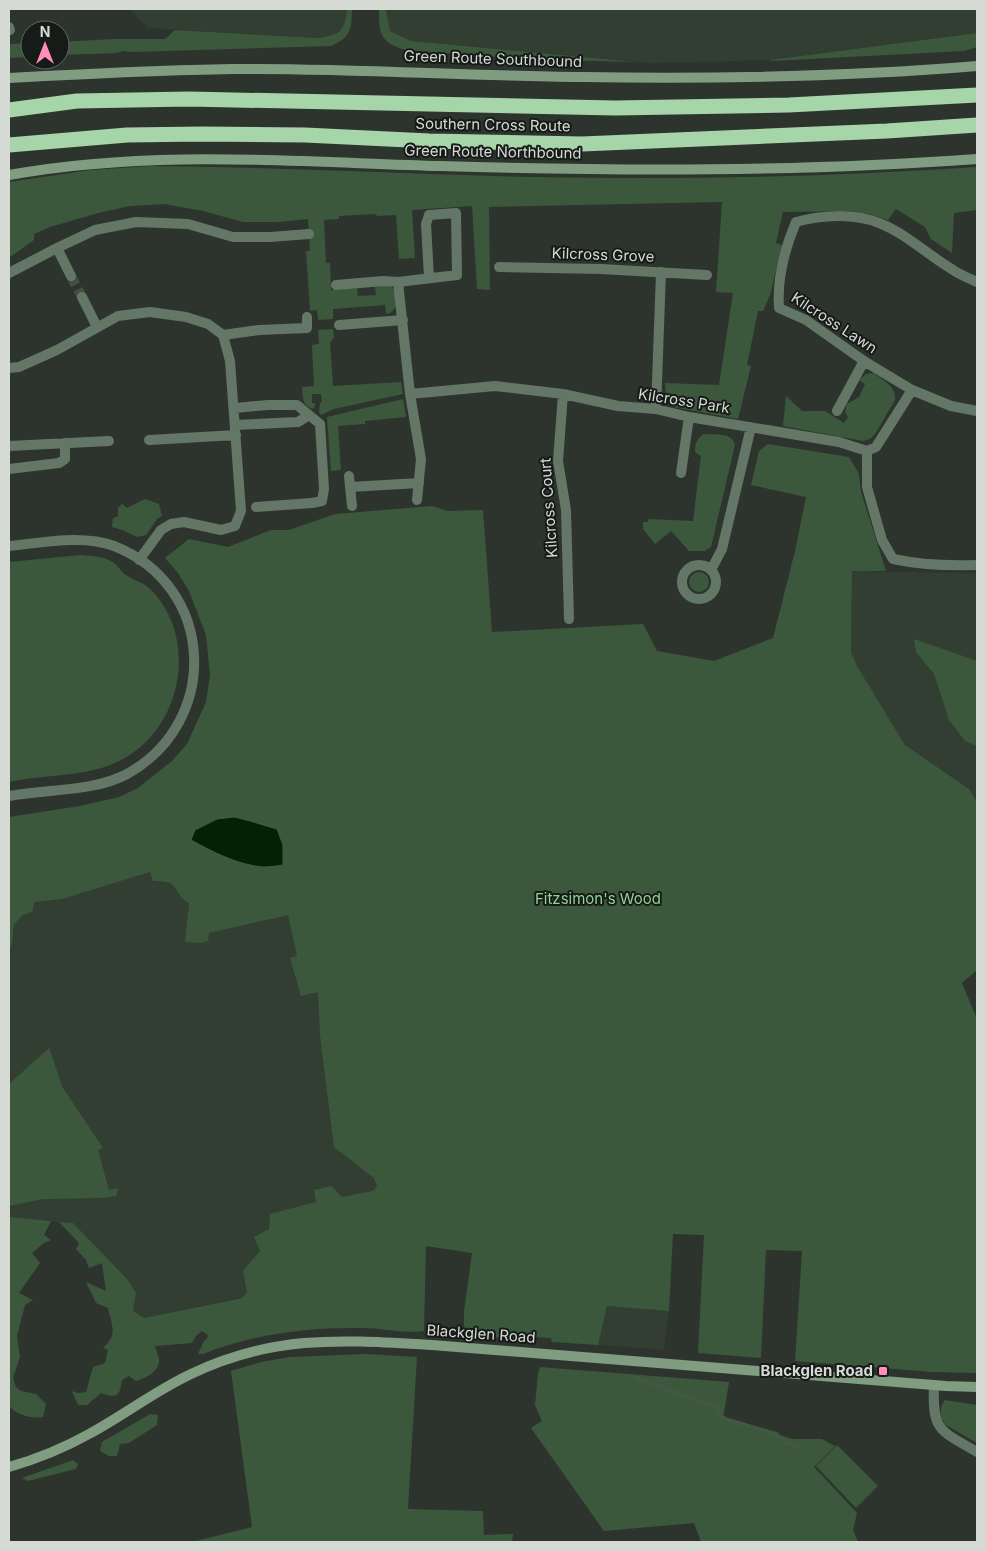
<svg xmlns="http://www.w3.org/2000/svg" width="986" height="1551" font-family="Inter,sans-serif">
	<rect width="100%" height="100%" fill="#2d342d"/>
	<!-- built -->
	<path fill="#323e32" d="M129 9H347L346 23 342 29 333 36 318 38 148 28Z
		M366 9H977V33L770 60 651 63 411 41 390 31 386 10Z
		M852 571 977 573V802L969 789 905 745 857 666 851 652Z
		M25 868 309 876 316 945 320 1036 334 1136 409 1197 257 1294 144 1318 133 1311 136 1293 69 1223 11 1217 9 1218V872Z
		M607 1305 669 1311 664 1350 598 1345Z"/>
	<!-- green -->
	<path fill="#3b583d" d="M347 9H352C351 30 352 36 331 46L132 52 124 51 116 53 60 55V42L114 39H165L175 30 318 38C340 35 345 31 347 9Z
		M379 10H386L390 31 411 41 636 62 524 59 406 50C380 43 379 33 379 10Z
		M977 33V47L964 51 771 61 770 60Z
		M30 43V57L9 58V44Z
		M150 166C277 167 405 174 532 177 681 180 829 177 977 167V210L954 213 952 253 931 239 925 227 896 209 888 220 870 214 850 211 783 212 776 243 782 245 770 295 763 311H758L747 365 751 366 738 419 674 407 666 396 665 383 719 385 733 293 716 292 722 202 489 207 490 290 477 289 472 206 412 210 415 258 399 259 396 215 377 216 376 214 339 216V219L324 220 326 263H330L331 290 357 288 358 296 376 295 375 287C379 286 384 285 388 286 402 289 400 312 386 314L385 305 333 309V319L318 320 317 310 310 311 306 251H310L308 219 278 222H243L203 211 164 204 130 206 98 213 50 227 34 234V240L9 258V182L91 170Z
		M333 329 334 338 330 342 333 386 401 382 403 394 334 409 321 415 319 412 320 403 322 402 321 394H312V403H315V407L312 409C302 405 303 397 302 387L314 386 312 345 319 344 318 330Z
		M874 373C883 380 897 387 895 400L875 434 870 439 863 441 783 426 786 396 802 411H825L844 423 848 417 845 412 847 404 859 397 865 384 859 380 866 374Z
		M403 399 406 417 365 421V424L338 426 341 470 331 471 327 417Z
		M704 434C716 435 732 432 735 445L711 547 705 551H689L671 531 655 544 643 529V522H648L649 519 693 521 701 456 695 452C695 444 697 438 704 434Z
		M768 444 849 457 859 474 861 492 886 571H852L851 652 857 666 905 745 969 789 977 802V970L962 983 977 1019V1373L932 1372 795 1361 802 1251 766 1250 761 1358 698 1353 704 1235 673 1234 669 1311 607 1306 598 1345 552 1342 551 1338 518 1336V1339L464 1335V1312L472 1253 426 1246 424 1331C405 1334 381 1328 362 1328 307 1327 254 1334 203 1354H198L204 1341 209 1336 202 1331 196 1336 192 1343 155 1346C156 1350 159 1356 159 1361 159 1372 144 1379 136 1381L129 1376 122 1380C120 1396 117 1399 101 1393L87 1405H78L72 1391 78 1393 86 1392 93 1367 105 1363 108 1350 103 1348C118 1335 112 1326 108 1308L96 1303 86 1282 106 1291 102 1263 89 1268 86 1260 76 1249 79 1243 59 1222 73 1223 127 1279 136 1293 133 1311 144 1318 242 1298 247 1293 243 1271 260 1251 254 1237 269 1229 270 1214 316 1202 314 1190 331 1186 342 1197 373 1191 377 1186 374 1178 334 1147 320 1036 318 992 301 996 290 958 297 956 288 915 209 933 208 941 202 943 185 942 189 903C170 892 183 880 153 881L150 872 62 899 34 902 33 911 23 915 14 924 12 944 9 950V817L80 806 119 797 138 788 172 761 187 744 206 702 210 675 206 635 189 591 178 573 165 558 189 539 228 547 271 530H289L335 514 432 506 447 511 483 510 492 632 643 624 657 651 714 661 773 638 795 551 806 497 751 485 759 451Z
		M145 499 159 504 162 516 157 519 146 535 137 537 122 530 112 527 113 518 118 516V508L122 504 127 508Z
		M81 555C92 556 105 556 114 563 118 566 121 571 124 574 134 581 145 582 153 592 194 636 184 711 139 748 101 780 54 772 9 782V562Z
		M689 582a10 10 0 1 1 20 0a10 10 0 1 1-20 0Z
		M914 639 977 661V746L965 741 949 720 934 674 916 652Z
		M49 1048 63 1088 103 1148 98 1150 109 1190 118 1188 116 1196 102 1198 43 1199 9 1206V1084Z
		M11 1217 51 1221 44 1235 51 1240 44 1243 32 1253 40 1263 19 1293 33 1300 25 1305 17 1336 20 1357 13 1378 16 1387 21 1391 36 1394 46 1404 43 1417C30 1419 18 1415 9 1406V1218Z
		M367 1354 417 1357 408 1509 483 1511 484 1535 513 1534 512 1542H192L252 1527 231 1371 261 1362 290 1357Z
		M540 1367 729 1382 723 1419 793 1439H822L835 1446 814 1467 857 1513 853 1530 858 1542H701L694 1523 604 1531 531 1428 542 1421 535 1405 538 1373Z
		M945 1400 977 1405V1443L946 1425C939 1417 939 1408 945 1400Z
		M150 1414 158 1415 157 1425 129 1443 120 1444 117 1456H109L100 1451 102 1442Z
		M837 1445 878 1486 856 1508 816 1466Z
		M73 1460 78 1464 76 1469 28 1481 22 1478Z"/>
	<!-- water -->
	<path fill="#032107" stroke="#425845" d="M234 817C249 820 262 825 277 829L283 845V865C277 866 270 867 263 867 238 865 213 852 191 840L195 830 217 819Z"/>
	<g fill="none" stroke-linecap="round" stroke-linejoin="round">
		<!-- stream -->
		<path stroke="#425845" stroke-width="4" d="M636 1378 717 1407 722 1417 725 1419 776 1434 785 1442 797 1446"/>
		<!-- street-tunnel -->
		<path stroke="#464d46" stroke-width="10" stroke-dasharray="10 5" stroke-linecap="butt" d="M71 276 82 297"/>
		<!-- street -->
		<path stroke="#647665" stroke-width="10" d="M9 27 10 30
			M57 248 71 276
			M499 267 601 269 707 275
			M9 273 57 248 95 230 136 222 188 224 233 237H271L309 234
			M398 282 410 394 421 459 417 500
			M977 282C968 278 958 274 950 268 927 254 905 233 879 223 854 213 821 215 796 222 785 248 777 279 779 308L806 320 864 361 912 390 951 406 977 411
			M336 285 383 281 398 282 457 275 456 213 429 215 426 224 429 277
			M82 297 97 327
			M339 325 403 320
			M223 335 259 330 307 328V317
			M9 368 19 367 57 350 118 316 150 312 186 317 208 324 223 335 230 361 241 511 235 526 221 530 184 522 171 524 161 530 139 560
			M912 390 876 447 867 451V487L882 540 893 559C921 565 949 566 977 565
			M410 394 495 386 563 394 618 406 656 409 689 417 839 442 867 451
			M563 394 558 461 566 510 569 619
			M235 408 268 405H297L309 415
			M656 409 661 272
			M837 411 864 361
			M236 425 298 422 309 415 320 424 324 489 322 501 312 503 256 507
			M149 440 236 435
			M9 446 109 441
			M9 469 59 463 65 459V443
			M681 473 689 417
			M349 476 352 506
			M350 487 419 483
			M9 546C42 543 82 534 114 546 216 586 221 722 127 774 94 792 46 789 9 796
			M682 582a17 17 0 1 1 34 0a17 17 0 1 1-34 0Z
			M711 570 722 549 751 427
			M934 1385C932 1432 940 1430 977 1452"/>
		<!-- secondary -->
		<path stroke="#809d81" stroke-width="10" d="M9 78C83 74 158 70 233 69 349 68 466 76 583 77 714 79 846 77 977 66
			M9 175C151 149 297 162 441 166 620 171 799 172 977 159
			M9 1467C37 1459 64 1448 89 1434 124 1415 155 1391 191 1374 274 1334 343 1340 432 1345L946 1386 977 1387"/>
		<!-- highway -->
		<path stroke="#a7d5aa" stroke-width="15" d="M9 110 77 101 189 99 615 108 789 105 977 95
			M9 145 127 135 202 134 305 135 429 141 582 144 887 131 977 125"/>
	</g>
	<!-- markers -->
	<rect fill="#ff8eba" stroke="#171b18" stroke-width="2" x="878" y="1366" width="10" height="10" rx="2.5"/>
	<g text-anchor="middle" stroke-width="4" stroke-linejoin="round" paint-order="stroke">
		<!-- street labels -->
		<g font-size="15" fill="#d5dad5" stroke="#171b18">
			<text transform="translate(493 59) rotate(2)" y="5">Green Route Southbound</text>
			<text transform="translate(493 125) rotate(1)" y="5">Southern Cross Route</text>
			<text transform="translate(493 152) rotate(1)" y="5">Green Route Northbound</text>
			<text transform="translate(603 255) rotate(2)" y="5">Kilcross Grove</text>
			<text transform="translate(834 323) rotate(33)" y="5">Kilcross Lawn</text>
			<text transform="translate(684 401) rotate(9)" y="5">Kilcross Park</text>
			<text transform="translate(549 508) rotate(-94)" y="5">Kilcross Court</text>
			<text transform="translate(481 1334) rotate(4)" y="5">Blackglen Road</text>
		</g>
		<!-- park labels -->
		<g font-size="15" fill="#91d195" stroke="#171b18">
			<text x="598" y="904">Fitzsimon's Wood</text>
		</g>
		<!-- poi labels -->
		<g font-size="15" font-weight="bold" fill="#d5dad5" stroke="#171b18" text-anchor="end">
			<text x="873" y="1376">Blackglen Road</text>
		</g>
	</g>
	<!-- border -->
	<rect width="986" height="1551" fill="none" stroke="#d5dad5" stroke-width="20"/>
	<!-- north arrow -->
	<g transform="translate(45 45)"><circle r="24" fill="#171b18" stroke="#636764"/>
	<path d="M0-4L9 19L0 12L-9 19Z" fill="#ff8eba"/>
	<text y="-8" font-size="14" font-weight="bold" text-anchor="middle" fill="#d5dad5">N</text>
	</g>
</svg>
